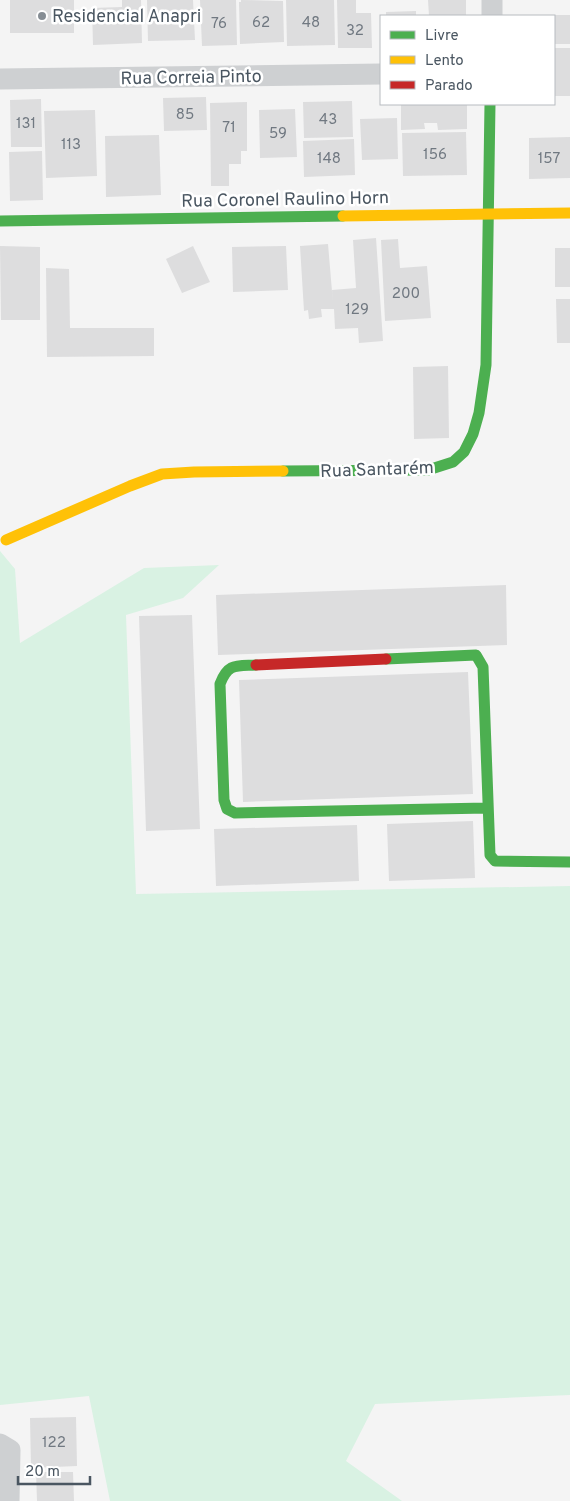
<svg xmlns="http://www.w3.org/2000/svg" width="570" height="1501" font-family="Overpass,sans-serif">
	<rect width="100%" height="100%" fill="#f4f4f4"/>
	<!-- green -->
	<path fill="#d9f2e3" d="M0 551 15 569 20 643 144 568 219 565 183 598 126 615 136 894 570 886V1395L375 1404 346 1461 402 1501H110L89 1396 0 1405Z"/>
	<!-- building -->
	<path fill="#ddddde" d="M10 0H74V33H10Z
		M122 0H141L142 43 93 45 92 8 122 7Z
		M147 0H193L195 40 148 41Z
		M200 0H236L237 45 202 46Z
		M241 0 283 1 284 42 240 44 239 2H241Z
		M286 0H334L335 45 287 46Z
		M337 0H356V13H371L372 48H338Z
		M428 0H466V16H429Z
		M416 11V16H386V12Z
		M554 15H570V44H554Z
		M554 48H570V96H554Z
		M206 97 207 130 164 131 163 98Z
		M41 99 42 147H11L10 100Z
		M352 101 353 137 304 138 303 102Z
		M247 102V151H241V164H229V186H211L210 103Z
		M401 104H467V129L438 130 437 123H424L425 129 401 130Z
		M295 109 297 157 260 158 259 110Z
		M95 110 97 176 46 178 44 111Z
		M397 118 398 159 362 160 360 119Z
		M466 132 467 175 403 176 402 133Z
		M159 135 161 195 106 197 105 136Z
		M570 137V178L529 179V138Z
		M354 139 355 175 304 177 303 141Z
		M42 151 43 200 10 201 9 152Z
		M376 238 383 341 359 343 358 328 335 329 334 309H321L322 317 309 319 308 310 304 311 300 246 328 244 333 303 332 290 356 288 353 240Z
		M398 239 400 268 427 266 431 318 385 321 381 240Z
		M0 246 40 247V320H1Z
		M193 246 210 282 182 293 166 259Z
		M286 246 288 290 233 292 232 247Z
		M555 248H570V287H555Z
		M46 268 69 269 70 328H154V356L47 357Z
		M556 299H570V343H557Z
		M448 366 449 438 414 439 413 367Z
		M506 585 507 645 218 655 216 595Z
		M192 615 200 829 146 831 139 616Z
		M468 672 473 794 243 802 239 680Z
		M473 821 475 878 389 881 387 824Z
		M357 825 359 881 216 886 214 829Z
		M76 1417 77 1466 31 1468 30 1418Z
		M36 1472H73L74 1501H37Z"/>
	<g fill="none" stroke-linecap="round" stroke-linejoin="round">
		<!-- street -->
		<path stroke="#ced0d2" stroke-width="21" d="M492 16V0
			M0 79 381 74
			M0 1444 10 1450 9 1501"/>
		<!-- fast -->
		<path stroke="#4caf50" stroke-width="11" d="M0 221 343 216
			M283 471 428 470 453 462 464 452 473 434 479 413 486 365 490 104
			M386 659 476 655 483 667 490 855 495 861 570 862
			M256 665C236 666 228 663 220 684L224 800 227 809 235 813 487 808"/>
		<!-- slow -->
		<path stroke="#ffc107" stroke-width="11" d="M343 216 570 213
			M6 540 130 486 162 474 194 472 283 471"/>
		<!-- jam -->
		<path stroke="#c62828" stroke-width="11" d="M256 665 386 659"/>
	</g>
	<!-- markers -->
	<circle fill="#868d94" stroke="#fff" stroke-width="2" cx="42" cy="16" r="5"/>
	<g text-anchor="middle" stroke-width="5" stroke-linejoin="round" paint-order="stroke">
		<!-- number labels -->
		<g font-size="15" fill="#707881">
			<text x="261" y="27">62</text>
			<text x="311" y="27">48</text>
			<text x="219" y="28">76</text>
			<text x="355" y="35">32</text>
			<text x="185" y="119">85</text>
			<text x="328" y="124">43</text>
			<text x="26" y="128">131</text>
			<text x="229" y="132">71</text>
			<text x="278" y="138">59</text>
			<text x="71" y="149">113</text>
			<text x="435" y="159">156</text>
			<text x="329" y="163">148</text>
			<text x="549" y="163">157</text>
			<text x="406" y="298">200</text>
			<text x="357" y="314">129</text>
			<text x="54" y="1447">122</text>
		</g>
		<!-- poi labels -->
		<g font-size="18" fill="#4a5661" stroke="#fff" text-anchor="start">
			<text x="52" y="22">Residencial Anapri</text>
		</g>
		<!-- street labels -->
		<g font-size="18" fill="#4a5661" stroke="#fff">
			<text transform="translate(191 77) rotate(-1)" y="6">Rua Correia Pinto</text>
			<text transform="translate(285 199) rotate(-1)" y="6">Rua Coronel Raulino Horn</text>
			<text transform="translate(377 469) rotate(-2)" y="6">Rua Santarém</text>
		</g>
	</g>
	<!-- legend -->
	<rect x="380" y="15" width="175" height="90" fill="#ffffff" stroke="#b7bbc0"/>
	<rect x="390" y="31" width="25" height="8" fill="#4caf50" stroke="#b7bbc0"/>
	<text x="425" y="40" font-size="15" fill="#4a5661">Livre</text>
	<rect x="390" y="56" width="25" height="8" fill="#ffc107" stroke="#b7bbc0"/>
	<text x="425" y="65" font-size="15" fill="#4a5661">Lento</text>
	<rect x="390" y="81" width="25" height="8" fill="#c62828" stroke="#b7bbc0"/>
	<text x="425" y="90" font-size="15" fill="#4a5661">Parado</text>
	<!-- scale -->
	<path d="M18 1476v8h72v-8" fill="none" stroke="#4a5661" stroke-width="2.5"/>
	<text x="25" y="1476" font-size="15" fill="#4a5661" stroke="#ffffff" stroke-width="4" paint-order="stroke">20 m</text>
</svg>
